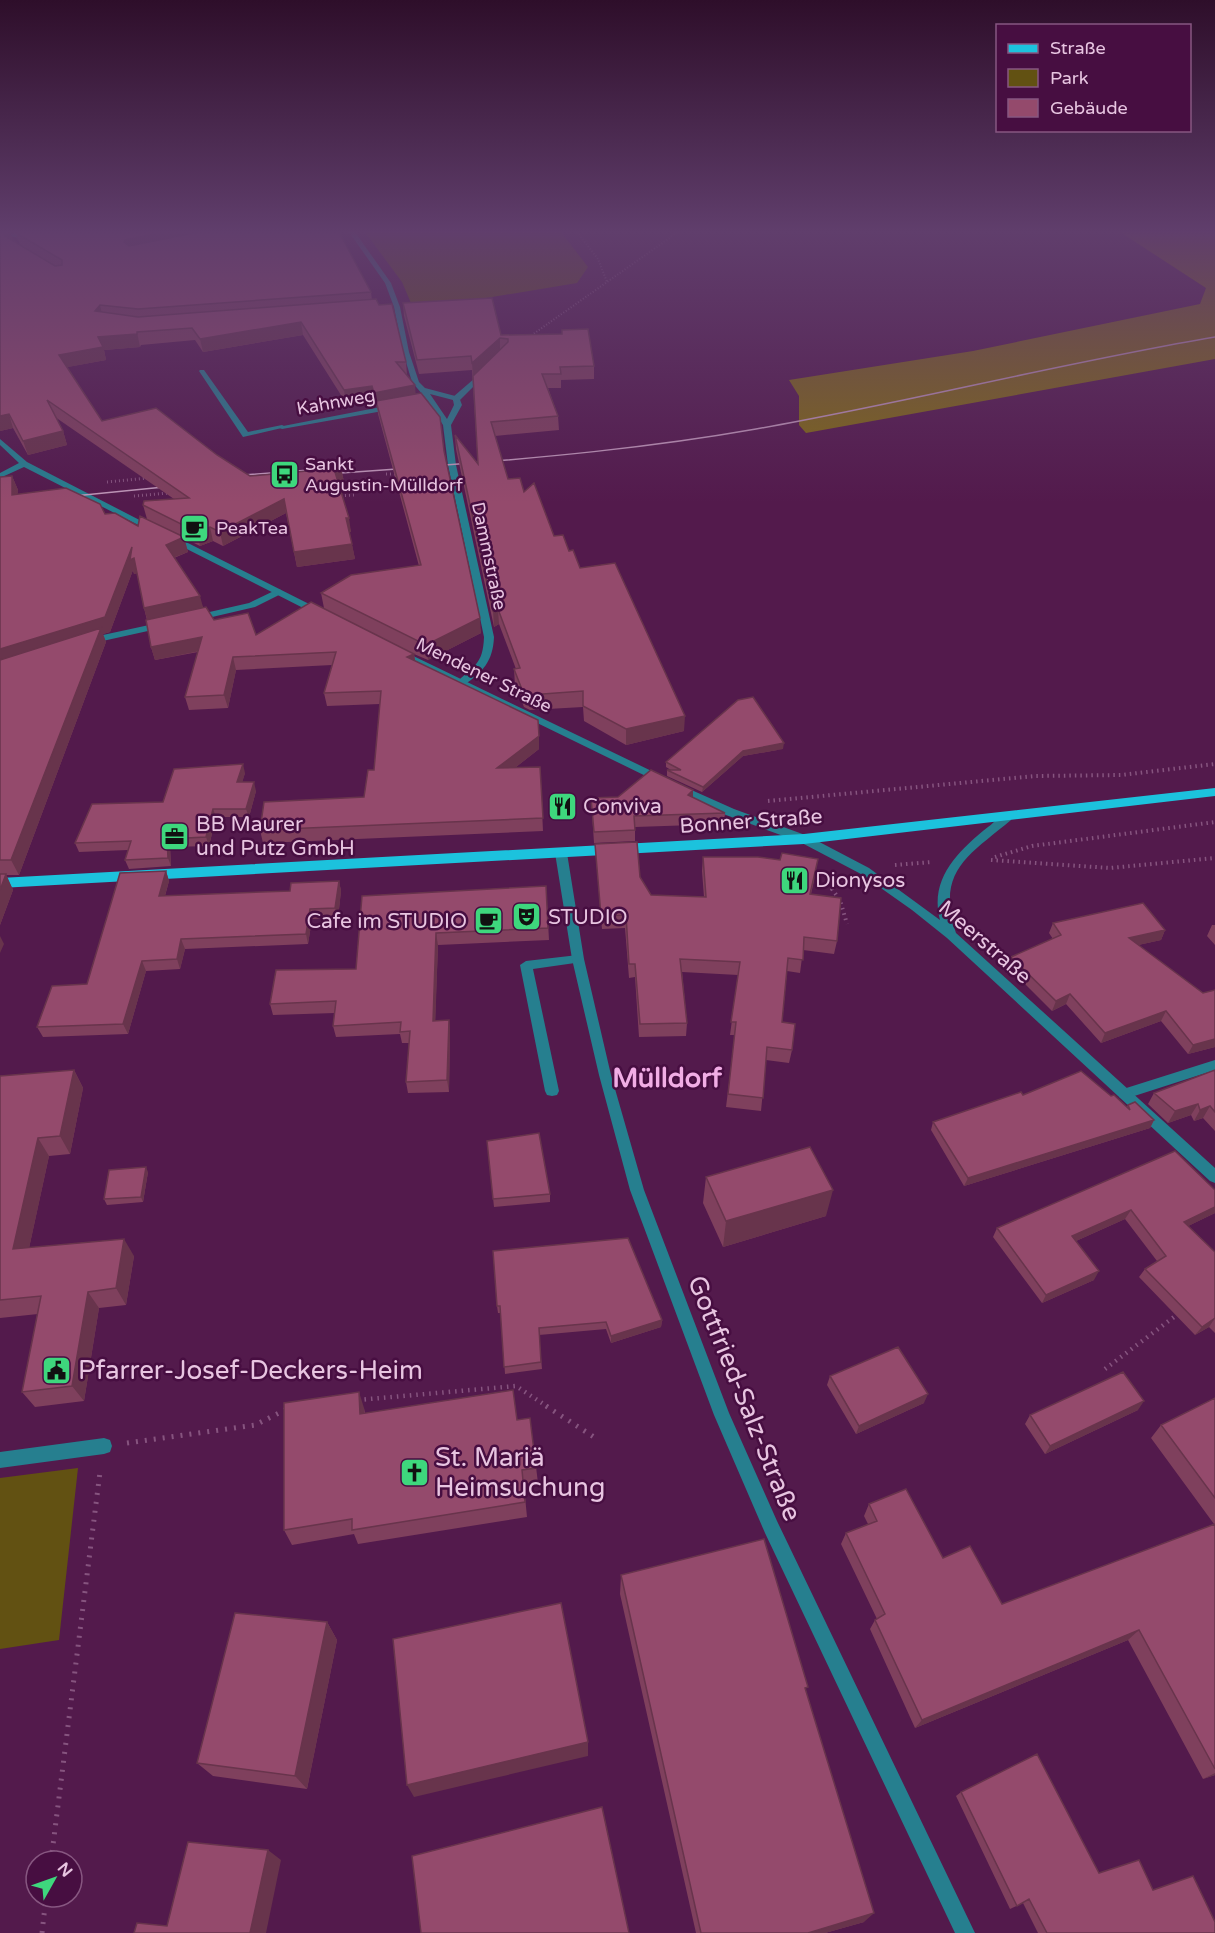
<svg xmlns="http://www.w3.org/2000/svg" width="1215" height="1933" font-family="'Varela Round',sans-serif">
	<rect width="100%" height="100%" fill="#531a4c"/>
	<!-- green -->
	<path fill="#625112" d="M365 232H561L588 267 577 283 414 310 402 282Z
		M78 1468 59 1640 0 1649V1478Z"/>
	<!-- forest -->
	<path fill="#806914" d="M1120 232H1215V359L806 433 799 425V396L789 380 973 351 1200 304 1206 288Z"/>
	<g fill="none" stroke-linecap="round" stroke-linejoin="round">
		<!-- path-far4 -->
		<path stroke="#86547f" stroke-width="2" stroke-dasharray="1 2" stroke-linecap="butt" d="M577 232 598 259 607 282
			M529 337 678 232"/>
		<!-- path-far3 -->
		<path stroke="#86547f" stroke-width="3" stroke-dasharray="1 3" stroke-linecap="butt" d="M386 474H397
			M107 482 148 478
			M134 496 169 493
			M337 496 354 495"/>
		<!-- path-far2 -->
		<path stroke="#86547f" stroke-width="4" stroke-dasharray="1.5 4" stroke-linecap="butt" d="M768 801 1035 776 1121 775 1215 764
			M995 857 1032 846 1215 822
			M991 860 1110 868 1215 858
			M895 865 932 862
			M837 880 833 883 832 889 840 900 847 924"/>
		<!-- path-far1 -->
		<path stroke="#86547f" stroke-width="4.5" stroke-dasharray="1.5 5" stroke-linecap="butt" d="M1105 1369 1178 1314
			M358 1400 516 1386 548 1407"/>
		<!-- path -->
		<path stroke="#86547f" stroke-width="5" stroke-dasharray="2 7" stroke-linecap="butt" d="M546 1406 597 1439
			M127 1443 255 1425 289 1408
			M51 1861 100 1472
			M42 1933 46 1897"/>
		<!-- service -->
		<path fill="#267f8f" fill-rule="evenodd" d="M200 370H204L248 432 282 425 286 427 243 437 199 371Z
			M482 372 487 373 459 401H453V397Z
			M578 955 584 959 582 962 533 969 559 1091 557 1095 552 1096 547 1095 545 1091 520 965 526 961Z
			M1215 1060V1070L1125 1099 1120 1098 1118 1094 1120 1090Z"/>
		<!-- minor -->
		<path fill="#267f8f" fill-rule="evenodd" d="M0 232 23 234 26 236 23 238 0 235Z
			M349 232H355L391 283 400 307 409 352 419 382 425 388 459 397 462 405 451 425 456 465 494 637C493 661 483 672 464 685H458L456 683C474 665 483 665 484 637L448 465 443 425 428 401 412 382 403 352 394 307 385 283ZM430 394 453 400 454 405 447 419Z
			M391 405 395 407 394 409 282 429 278 427Z
			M278 589 281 590V594L255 607 195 621 190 618 192 616 249 603Z
			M163 622 168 625 166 627 89 644 84 641 89 638Z
			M561 849 567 853 584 959 611 1075 644 1190 729 1413 777 1521 975 1933H955L765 1533 714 1415 630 1190 599 1075 572 959 555 853Z
			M104 1438 110 1440 112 1446 110 1452 104 1454 0 1468V1452Z"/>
		<!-- tertiary -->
		<path fill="#267f8f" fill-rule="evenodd" d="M0 439 27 462 155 528 148 530 24 467 0 478V473L19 463 0 445Z
			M172 535 323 611 325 613 320 616 317 615 169 540V536Z
			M403 651 664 777 665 779 660 782 656 781 400 656V652Z
			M678 784 734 809 808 836 869 868 940 920C929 879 958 851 988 827 995 822 1001 813 1011 814L1012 817 1011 820C968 856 936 871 956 933L1215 1168V1183L1210 1181 947 938 912 910 861 874 800 842 726 815 674 789 673 787 674 785Z"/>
		<!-- primary -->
		<path fill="#1cc2dd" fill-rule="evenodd" d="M1215 788V796L804 844 0 888V878L804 834Z"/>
		<!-- tram -->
		<path stroke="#bf96b8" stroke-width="1.5" d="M431 466C540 458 648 448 756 429 910 402 1061 363 1215 337
			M327 474 411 468
			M231 476 336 468
			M64 497 174 486"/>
	</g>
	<!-- wall -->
	<path fill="#7f405d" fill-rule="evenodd" d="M0 232 13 239 12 240 20 245 16 233 371 292 372 300 406 362 407 375H406L444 451 481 633 428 660 414 654 415 661 539 749 516 767H540L543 831 263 843 260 830 364 797 374 770 380 704 327 706 324 693 332 665 236 670 228 708 189 710 185 697 198 652 155 660 151 647 147 620 144 608 137 573 134 574 133 570 110 632 103 634 106 642 19 875H6L13 890 0 925V477L12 476 18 490 17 494 105 514 138 526 147 519 143 505 174 499 55 417 63 431 67 445 28 455 13 428 0 431ZM303 335 346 403 374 399 376 406H377L378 414 419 566 321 593 324 608 256 635 214 620 203 607 174 558 188 552 184 538 200 546 213 541 223 546 286 513 297 567 355 559 349 532H351L339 485 344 482 341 468 250 476 217 455 102 421 67 367 106 360 104 350 140 347 141 345 195 340 203 352Z
		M403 303 594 366V379L561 380V388H548L558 416 559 430 495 436 508 479 524 492 554 536 569 551 684 731 626 745 584 721 583 707 530 710 524 707 515 685 514 669H516L499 624 494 627 456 449 455 435 478 464 472 370 419 374 404 316Z
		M783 749 743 756 702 792 667 776V770H671L666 767V762Z
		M245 773 242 782 256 791 249 817H216L209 846 170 847 171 866 129 869 125 860 128 850 79 852 75 843 163 802Z
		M693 790V798L725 813 724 824 635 827V841L594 843 591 798 618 797Z
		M595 844 640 877 651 895 704 897 702 871 703 857 816 872 811 894 837 941 834 954 803 950 800 973 787 971 782 1022 792 1050 789 1063 766 1060 761 1111 726 1107 735 1035H730L738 975 682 972 687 1023 686 1036 639 1037 635 977 629 978 625 928 602 929 596 858Z
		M166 871 169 881 165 896 290 891 339 881 341 891 338 918 312 919 308 944 185 949 180 969 146 971 128 1034 43 1037 37 1027 87 984Z
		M546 886 549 940 438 945 435 1021 449 1020 450 1032 449 1092 408 1093 406 1082 409 1043H402L400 1034 336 1037 333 1026 335 1013 273 1015 270 1004 356 969 362 896Z
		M1053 923 1165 930 1161 940 1138 945 1215 1047 1188 1054 1161 1021 1101 1043 1066 1004 1052 1011 1008 967 1011 957 1053 939 1049 933Z
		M1212 925H1215V945L1207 936Z
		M74 1070 83 1088 70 1154 49 1156 29 1248 134 1256 126 1305 99 1308 84 1401 35 1407 22 1392 38 1314 0 1318V1076Z
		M1215 1070V1131L1203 1118 1194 1121 1191 1115 1168 1123 1148 1104 1154 1093Z
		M1023 1095 1111 1096 1127 1107 1128 1105 1154 1120 1150 1128 964 1186 931 1130 933 1122Z
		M487 1141 550 1194V1202L494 1207Z
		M148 1172 143 1202 107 1205 104 1199Z
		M706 1177 826 1216 723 1247 703 1203Z
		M1215 1190V1213L1188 1226 1215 1252V1333L1209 1327 1195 1335 1139 1277 1145 1269 1157 1261 1125 1219 1076 1241 1094 1280 1042 1303 993 1237 997 1228Z
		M493 1251 662 1320 661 1327 611 1343 606 1329 539 1335 542 1369 505 1374 501 1313H498L497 1306Z
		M830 1376 924 1403 856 1434 827 1385Z
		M1215 1398V1775L1203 1779 1128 1640 915 1728 870 1629 875 1620 877 1619 841 1544 846 1533 868 1524 864 1516 869 1504 943 1558 1002 1604 1214 1524 1151 1438 1161 1425Z
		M364 1408 365 1413 517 1420 530 1418 538 1483 524 1486 527 1517 358 1544 354 1534 292 1545 284 1530Z
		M1138 1410 1045 1454 1025 1424 1030 1415Z
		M621 1575 806 1691 864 1922 825 1933H696L620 1594Z
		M327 1622 337 1640 307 1789 213 1776 197 1763Z
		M961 1792 1099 1873 1153 1890 1215 1933H1038L1023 1903 1010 1909 956 1796Z"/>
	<!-- shaded-wall -->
	<path fill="#68344c" d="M4 232H10L13 239 8 244Z
		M164 232H225L129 252 124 242 125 240Z
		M100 305 103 318 95 311Z
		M301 322 303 335 203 352 200 339Z
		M137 332 140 347 104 350 106 360 63 368 59 355 98 337Z
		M500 338V351L473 376 472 363Z
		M415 385 416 399 376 401 377 406H376L374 393Z
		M372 386 374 399 346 403 344 390Z
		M9 414 13 428 0 431V416Z
		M63 431 67 445 28 455 23 441Z
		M341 468 344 482 337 486 335 472Z
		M12 476 18 490 17 509 12 495Z
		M284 499 286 513 223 546 220 532Z
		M346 518H349L351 532 348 533Z
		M210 527 213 541 200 546 197 532Z
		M184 537 188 552 170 559 166 545Z
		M352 544 355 559 297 567 294 552Z
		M132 547 139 573 134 574 133 570 110 632 103 634 106 642 19 875 11 860 0 666V649Z
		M200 596 204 611 148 623 144 608Z
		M498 609 499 624 494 627 493 611Z
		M480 618 481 633 428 660 426 645Z
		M202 637 205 650 155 660 151 647Z
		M414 654 416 666 407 657Z
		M233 657 236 670 228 708 224 695Z
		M685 716 684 731 626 745V729Z
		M539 736V749L498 781 497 768Z
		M784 743 783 749 743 756 702 792 703 787 743 751Z
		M243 764 245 773 240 790 237 782Z
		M254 782 256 791 249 817 246 809Z
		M693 790V801L688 795Z
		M213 809 216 817 209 846 206 837Z
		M167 839 170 847 171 866 168 858Z
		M166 871 169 881 162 906 159 896Z
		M6 874 13 890 0 925V890Z
		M339 881 341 891 338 918 335 908Z
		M310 909 312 919 308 944 306 934Z
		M1165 930 1161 940 1125 948 1129 938Z
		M436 933 438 945 435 1032 433 1021Z
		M0 936 4 944 0 953Z
		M181 939 185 949 180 969 177 959Z
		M142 961 146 971 128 1034 123 1024Z
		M1070 994 1066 1004 1052 1011 1056 1001Z
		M1166 1011 1161 1021 1101 1043 1105 1033Z
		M449 1020 450 1032 449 1092 447 1080Z
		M1215 1039V1047L1188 1054 1193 1045Z
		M74 1070 83 1088 70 1154 60 1136Z
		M1198 1104 1191 1115 1168 1123 1175 1111Z
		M1210 1106 1203 1118 1194 1121 1200 1110Z
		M1154 1120 1150 1128 964 1186 968 1178Z
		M38 1138 49 1156 25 1267 13 1249Z
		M146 1167 148 1172 143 1202 141 1197Z
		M833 1190 826 1216 723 1247 726 1221Z
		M1215 1207V1213L1178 1231 1184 1222Z
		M1131 1210 1125 1219 1067 1245 1072 1236Z
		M124 1239 134 1256 126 1305 116 1288Z
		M1099 1271 1094 1280 1042 1303 1046 1295Z
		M88 1292 99 1308 84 1401 72 1386Z
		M1215 1318 1209 1327 1195 1335 1202 1327Z
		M662 1320 661 1327 611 1343V1336Z
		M359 1392 364 1408 365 1430 360 1414Z
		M928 1394 924 1403 856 1434 859 1426Z
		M1144 1401 1138 1410 1045 1454 1050 1446Z
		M327 1622 337 1640 307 1789 295 1776Z
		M1139 1630 1128 1640 915 1728 922 1720Z
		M588 1742V1756L414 1797 407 1785Z
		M1215 1773V1775L1203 1779Z
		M268 1850 281 1860 266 1933H250Z
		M874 1913 864 1922 825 1933H808Z"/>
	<!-- building -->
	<path fill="#944a6c" stroke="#68344c" stroke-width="1.5" d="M0 232H4L5 236 55 266 62 265V260L16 233 17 232H164L125 240 124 242 129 246 199 232H339L371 292 138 309 100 305 95 311 138 317 376 299 379 305 392 304 406 362H396L415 385 374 393 372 386 344 390 301 322 200 339 192 328 137 332V334L98 337 103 347 59 355 102 421 156 408 217 455 250 476 341 468 335 472 349 518H346L352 544 294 552 284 499 220 532 210 527 197 532 143 505 144 501 189 498 47 400 63 431 23 441 9 414 0 416Z
		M492 298 501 335 562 334V330L588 329 594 366 560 367 561 374H542L558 416 491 422 508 479 520 478 524 492 534 483 554 536 563 535 569 551 573 550 580 568 615 563 685 716 626 729 583 706V691L529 695 523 692 514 669 520 668 498 609 493 611 455 435 478 464 473 376 508 342V339L500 338 472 363 471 356 417 360 403 303Z
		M421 393 440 417 444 451 480 618 426 645 321 593 351 575 421 565 376 401Z
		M12 476V495L66 488 100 504 105 514 115 513 138 526 140 516 184 537 166 545 200 596 144 608 134 558 130 560 132 547 105 617 0 649V477Z
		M311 602 414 654 407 657 538 720 539 736 497 768 540 767 543 818 260 830 264 802 364 797 368 770H374L381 691 324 693 336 652 233 657 224 695 185 697 202 637 151 647 146 620 206 607 214 620 248 613 256 635Z
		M101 628 11 860H0V660Z
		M753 697 784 743 743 751 703 787 667 770H681L666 762 738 700Z
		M243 764 237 782H254L246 809H213L206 837 167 839 168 858 125 860 131 841 75 843 92 804 163 802 174 769Z
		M651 770 693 790 688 795 725 813 634 816 635 830 594 832 591 798 618 797Z
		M637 842 640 877 651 895 706 897 703 857H758L780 860 782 853 818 859 810 894 841 898 837 941 804 937 803 960 788 958 782 1022 795 1024 792 1050 767 1047 763 1098 728 1094 736 1022H731L740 962 680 959 687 1023 640 1024 635 964H629L626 915 601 916 595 844Z
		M166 871 159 896 290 891 291 883 339 881 335 908 310 909 306 934 181 939 177 959 142 961 123 1024 37 1027 52 986 87 984 120 873Z
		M0 874H6L0 890Z
		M546 886 548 928 436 933 433 1021 449 1020 447 1080 406 1082 410 1031 400 1032 401 1022 333 1026 336 1001 270 1004 276 970 356 969 362 896Z
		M1143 903 1165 930 1129 938 1203 993 1215 990V1039L1193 1045 1166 1011 1105 1033 1070 994 1056 1001 1011 957 1061 935 1053 923Z
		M74 1070 60 1136 38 1138 13 1249 124 1239 116 1288 88 1292 72 1386 22 1392 41 1296 0 1300V1076Z
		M1215 1070V1112L1210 1106 1200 1110 1198 1104 1175 1111 1154 1093Z
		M1081 1071 1111 1096 1114 1095 1130 1110 1128 1105 1135 1102 1154 1120 968 1178 933 1122 1021 1092 1023 1095Z
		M539 1133 550 1194 493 1199 487 1141Z
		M810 1147 833 1190 726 1221 706 1177Z
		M1175 1151 1215 1190V1207L1184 1222 1215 1252V1318L1202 1327 1145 1269 1166 1256 1131 1210 1072 1236 1099 1271 1046 1295 997 1228Z
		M146 1167 141 1197 104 1199 109 1170Z
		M628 1238 662 1320 611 1336 606 1322 539 1328 541 1362 504 1367 500 1306H497L493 1251Z
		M898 1347 928 1394 859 1426 830 1376Z
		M1123 1372 1144 1401 1050 1446 1030 1415Z
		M513 1390 517 1420 530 1418 536 1468 522 1470 525 1502 352 1530V1519L284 1530V1403L359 1392 360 1414Z
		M1215 1398V1498L1161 1425Z
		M906 1489 943 1558 970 1546 1002 1604 1215 1524V1769L1139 1630 922 1720 875 1620 885 1614 846 1533 877 1521 869 1504Z
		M764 1539 808 1687 805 1688 874 1913 808 1933H701L621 1575Z
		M561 1603 588 1742 407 1785 393 1639Z
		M235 1613 327 1622 295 1776 197 1763Z
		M1037 1754 1099 1873 1139 1860 1153 1890 1193 1876 1215 1922V1933H1047L1029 1899 1017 1906 961 1792Z
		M602 1807 629 1933H421L412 1856Z
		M188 1842 268 1850 250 1933H134L137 1923 167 1926Z"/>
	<!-- sky -->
	<linearGradient id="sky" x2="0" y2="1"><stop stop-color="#2e0e2a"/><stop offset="0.46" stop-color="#603e6c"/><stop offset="1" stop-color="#603e6c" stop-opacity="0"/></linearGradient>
	<rect width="1215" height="503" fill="url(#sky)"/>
	<!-- icons -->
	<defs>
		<symbol id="bus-square" viewBox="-11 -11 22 22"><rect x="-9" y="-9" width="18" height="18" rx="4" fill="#3ed77d" stroke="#470e41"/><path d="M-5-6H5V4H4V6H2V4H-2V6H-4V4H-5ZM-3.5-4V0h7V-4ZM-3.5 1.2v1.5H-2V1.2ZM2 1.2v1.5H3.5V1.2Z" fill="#111"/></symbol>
		<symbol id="cafe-square" viewBox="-11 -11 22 22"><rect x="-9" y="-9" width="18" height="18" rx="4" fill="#3ed77d" stroke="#470e41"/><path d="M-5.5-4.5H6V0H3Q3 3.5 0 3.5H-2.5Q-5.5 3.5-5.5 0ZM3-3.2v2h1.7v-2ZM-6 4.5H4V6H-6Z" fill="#111"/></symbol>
		<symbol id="restaurant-square" viewBox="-11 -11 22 22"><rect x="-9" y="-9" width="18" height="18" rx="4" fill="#3ed77d" stroke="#470e41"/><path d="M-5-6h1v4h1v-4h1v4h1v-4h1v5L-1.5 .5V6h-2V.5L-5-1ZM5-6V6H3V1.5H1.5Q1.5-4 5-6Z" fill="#111"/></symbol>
		<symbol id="office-square" viewBox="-11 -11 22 22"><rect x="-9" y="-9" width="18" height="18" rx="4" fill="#3ed77d" stroke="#470e41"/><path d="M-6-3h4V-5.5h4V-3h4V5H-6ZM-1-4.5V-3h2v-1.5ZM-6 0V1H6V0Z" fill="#111"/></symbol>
		<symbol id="theatre-square" viewBox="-11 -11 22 22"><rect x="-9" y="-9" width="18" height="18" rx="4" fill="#3ed77d" stroke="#470e41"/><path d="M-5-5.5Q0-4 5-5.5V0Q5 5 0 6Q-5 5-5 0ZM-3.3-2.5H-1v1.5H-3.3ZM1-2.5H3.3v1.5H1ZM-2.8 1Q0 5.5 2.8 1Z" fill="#111"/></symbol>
		<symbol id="civic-square" viewBox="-11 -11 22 22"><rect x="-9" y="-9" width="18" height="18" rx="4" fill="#3ed77d" stroke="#470e41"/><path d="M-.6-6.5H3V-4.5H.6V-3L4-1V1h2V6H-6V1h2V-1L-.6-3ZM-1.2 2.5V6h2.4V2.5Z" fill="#111"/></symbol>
		<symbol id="church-square" viewBox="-11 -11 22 22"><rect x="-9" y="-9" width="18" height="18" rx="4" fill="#3ed77d" stroke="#470e41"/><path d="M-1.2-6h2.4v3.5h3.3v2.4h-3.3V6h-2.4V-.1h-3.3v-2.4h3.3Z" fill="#111"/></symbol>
	</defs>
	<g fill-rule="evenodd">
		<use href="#bus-square" x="268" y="458" width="33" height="33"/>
		<use href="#cafe-square" x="178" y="512" width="33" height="33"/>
		<use href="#restaurant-square" x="546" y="790" width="33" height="33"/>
		<use href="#office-square" x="158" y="820" width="33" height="33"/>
		<use href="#restaurant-square" x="778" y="864" width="33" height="33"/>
		<use href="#theatre-square" x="510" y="900" width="33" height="33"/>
		<use href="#cafe-square" x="472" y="904" width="33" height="33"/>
		<use href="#civic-square" x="40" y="1354" width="33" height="33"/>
		<use href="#church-square" x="398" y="1456" width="33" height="33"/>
	</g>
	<g text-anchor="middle" stroke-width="5" stroke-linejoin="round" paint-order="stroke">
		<!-- far-street labels -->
		<g font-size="18" fill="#e8c5e1" stroke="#470e41">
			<text transform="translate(336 402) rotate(-10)" y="6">Kahnweg</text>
			<text transform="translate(489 556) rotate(78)" y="6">Dammstraße</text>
			<text transform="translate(484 675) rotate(26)" y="6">Mendener Straße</text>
		</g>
		<!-- far-poi labels -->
		<g font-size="18" fill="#e8c5e1" stroke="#470e41" text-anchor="start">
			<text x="305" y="470">Sankt<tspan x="305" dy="21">Augustin-Mülldorf</tspan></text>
			<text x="216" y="534">PeakTea</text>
		</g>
		<!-- poi labels -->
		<g font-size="21" fill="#e8c5e1" stroke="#470e41" text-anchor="start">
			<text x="583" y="813">Conviva</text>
			<text x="196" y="831">BB Maurer<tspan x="196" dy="24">und Putz GmbH</tspan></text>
			<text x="815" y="887">Dionysos</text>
			<text x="548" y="924">STUDIO</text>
			<text x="467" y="928" text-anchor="end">Cafe im STUDIO</text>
		</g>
		<!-- street labels -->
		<g font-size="21" fill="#e8c5e1" stroke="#470e41">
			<text transform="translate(751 821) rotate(-4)" y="7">Bonner Straße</text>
			<text transform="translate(985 942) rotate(41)" y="7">Meerstraße</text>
		</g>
		<!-- near-poi labels -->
		<g font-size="26" fill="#e8c5e1" stroke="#470e41" text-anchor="start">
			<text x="78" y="1379">Pfarrer-Josef-Deckers-Heim</text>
			<text x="435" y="1466">St. Mariä<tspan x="435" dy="30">Heimsuchung</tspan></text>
		</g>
		<!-- near-street labels -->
		<g font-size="26" fill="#e8c5e1" stroke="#470e41">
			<text transform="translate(745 1398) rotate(68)" y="9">Gottfried-Salz-Straße</text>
		</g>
		<!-- district labels -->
		<g font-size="27" font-weight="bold" fill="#f1ade5" stroke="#470e41">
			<text x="667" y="1087">Mülldorf</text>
		</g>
	</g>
	<!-- legend -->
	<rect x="996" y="24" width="195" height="108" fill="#470e41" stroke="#875781" stroke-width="1.5"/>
	<rect x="1008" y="44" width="30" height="9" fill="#1cc2dd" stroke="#875781" stroke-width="1.5"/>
	<text x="1050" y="54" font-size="18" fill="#e8c5e1">Straße</text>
	<rect x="1008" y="69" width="30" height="18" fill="#625112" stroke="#875781" stroke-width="1.5"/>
	<text x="1050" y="84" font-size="18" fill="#e8c5e1">Park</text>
	<rect x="1008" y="99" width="30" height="18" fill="#944a6c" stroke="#875781" stroke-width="1.5"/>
	<text x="1050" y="114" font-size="18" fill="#e8c5e1">Gebäude</text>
	<!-- north arrow -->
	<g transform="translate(54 1879) rotate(50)"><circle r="28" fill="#470e41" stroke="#875781" stroke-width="1.5"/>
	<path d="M0-4.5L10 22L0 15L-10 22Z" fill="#3ed77d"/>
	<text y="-9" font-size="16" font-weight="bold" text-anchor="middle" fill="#e8c5e1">N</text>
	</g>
</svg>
